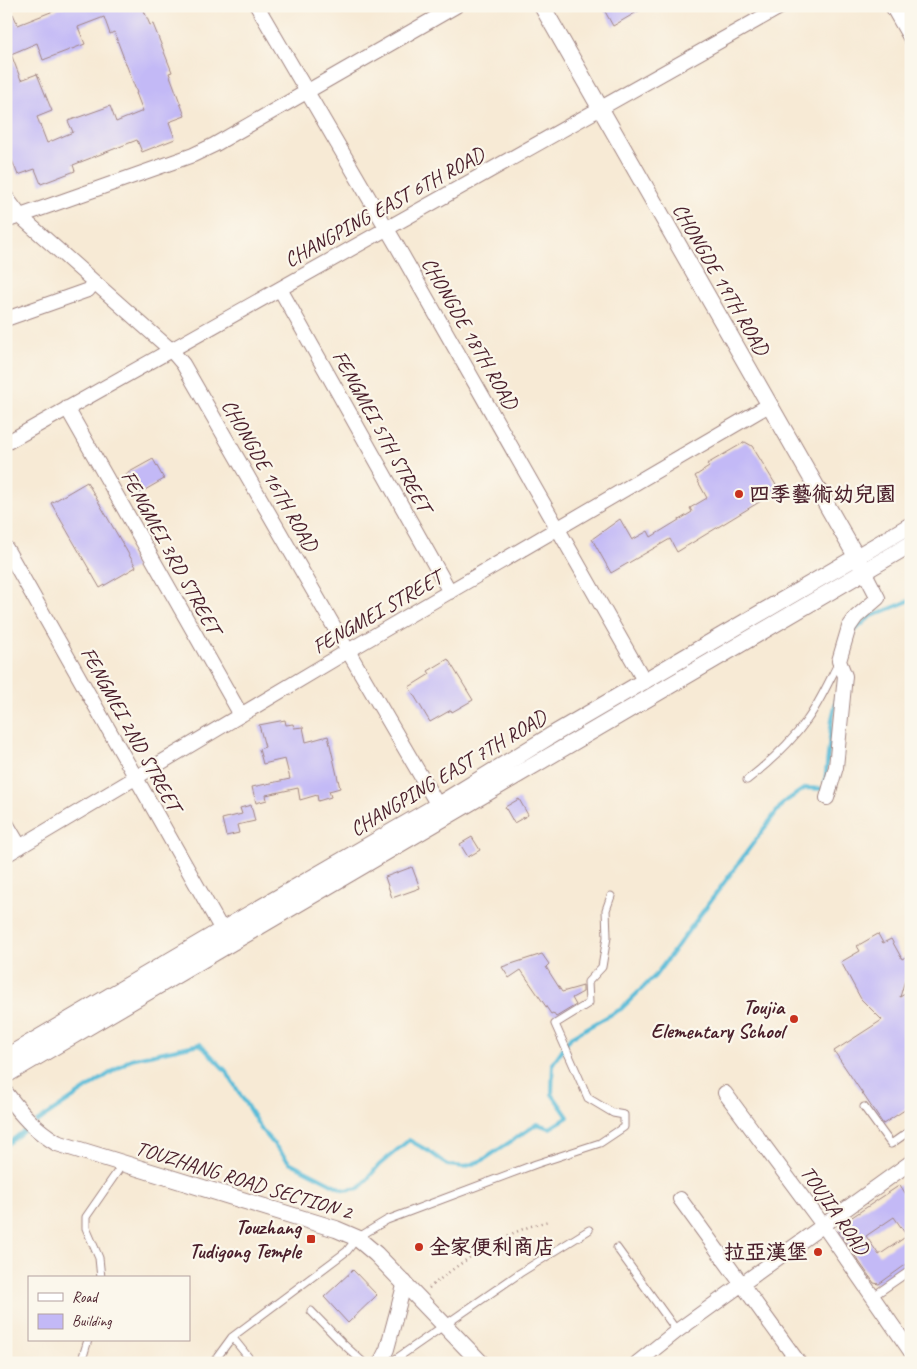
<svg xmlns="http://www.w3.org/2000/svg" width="917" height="1369" font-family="Caveat,'LXGW WenKai TC',sans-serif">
	<rect width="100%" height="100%" fill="#fbf7ec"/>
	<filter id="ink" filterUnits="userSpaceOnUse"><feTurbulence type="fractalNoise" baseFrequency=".02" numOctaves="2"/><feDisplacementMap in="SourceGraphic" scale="10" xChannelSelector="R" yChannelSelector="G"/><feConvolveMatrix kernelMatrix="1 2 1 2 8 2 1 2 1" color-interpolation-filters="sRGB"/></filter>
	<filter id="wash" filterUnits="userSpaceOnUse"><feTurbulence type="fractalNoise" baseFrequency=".0096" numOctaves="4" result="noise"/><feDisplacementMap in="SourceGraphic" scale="20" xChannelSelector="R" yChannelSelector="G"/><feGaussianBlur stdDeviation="1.12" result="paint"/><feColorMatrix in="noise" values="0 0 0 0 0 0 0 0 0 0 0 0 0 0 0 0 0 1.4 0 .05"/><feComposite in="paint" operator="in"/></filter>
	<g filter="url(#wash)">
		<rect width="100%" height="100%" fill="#f7ead5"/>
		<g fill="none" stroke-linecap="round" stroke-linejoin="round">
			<!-- stream -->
			<path stroke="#5abcd8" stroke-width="4" d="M852 633 870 617 911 600
				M825 783 832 719 837 698
				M37 1122 131 1059 200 1044 226 1071 261 1129 289 1162 344 1190 360 1188 379 1165 409 1140 430 1152 447 1165 464 1167 483 1160 537 1124 550 1128 568 1117 552 1094 553 1063 571 1037 621 1009 655 976 783 803 805 788 824 789
				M6 1145 29 1127"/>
		</g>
		<g id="blocks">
			<!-- building -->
			<path fill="#c3b9f6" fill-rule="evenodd" d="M66 6H142L150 25 153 24 172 72 169 73 185 116 169 122 175 139 142 152 137 140 73 165 75 171 41 184 35 169 18 175 6 146V136L10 134 6 125V16L13 14 18 25ZM104 17 110 34 114 32 137 93H136L143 111 116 122 110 106 68 121 73 132 47 143 37 117 52 111 37 74 21 80 11 54 37 43 43 60 85 44 78 27Z
				M602 6H647L613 26Z
				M745 442 752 446 779 490 677 552 670 539 611 573 592 539 620 519 632 540 648 531 651 537 692 512 690 508 707 498 695 476 709 467 707 464Z
				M153 459 164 479 138 494 126 474Z
				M87 482 136 567 100 588 51 503Z
				M448 659 473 700 452 712 451 710 430 722 409 687 430 674 428 671Z
				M285 720 286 725 293 724 294 728 303 727 306 742 328 736 340 788 329 791 331 797 318 801 317 795 300 800 298 788 266 795 267 800 256 803 252 787 290 779 285 759 263 764 259 749 265 747 259 725Z
				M519 799 528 815 514 823 505 807Z
				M251 805 255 821 237 825 239 833 226 836 222 819 242 814 240 808Z
				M472 837 480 850 468 857 460 844Z
				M412 867 420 888 392 898 385 877Z
				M878 934 883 943 891 939 902 959 911 954V968L908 970 900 997 911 990V1106L883 1124 834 1051 882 1020 861 999 841 962 860 951 857 946Z
				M542 954 549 964 546 967 562 992 583 986V992L572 998 576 1005 556 1017 553 1013 551 1014 521 970 509 978 502 967Z
				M900 1185 911 1202V1261L879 1284 874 1283 839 1233 840 1225ZM894 1217 907 1236 879 1255 866 1236Z
				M353 1270 377 1295 348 1323 324 1297Z"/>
		</g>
	</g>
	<g filter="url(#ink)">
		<use href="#blocks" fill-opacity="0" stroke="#a08480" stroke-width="1"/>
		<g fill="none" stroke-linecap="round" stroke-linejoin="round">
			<defs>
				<path id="service" d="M747 780C770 762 790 744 807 720 820 702 829 681 839 662
					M864 1107 891 1144 911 1130
					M617 1248 677 1331
					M101 1278 99 1258 86 1228V1217L122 1165
					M872 1297 911 1270
					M311 1311 341 1342 364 1363
					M232 1337 253 1363
					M81 1363 88 1340
					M213 1363 232 1337 347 1251 357 1238 387 1220 536 1164 600 1143 624 1127V1115L613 1113 588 1098 555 1024 589 1003 588 982 602 967 607 937 606 910 611 896
					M390 1363 520 1273 589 1230"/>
				<path id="minor" d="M257 6 397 246 645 682
					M892 6 911 39
					M6 197 21 217 171 350 183 364 348 651 443 814
					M6 221 193 155 214 145 456 6
					M280 289 450 592
					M6 319 88 290 94 282
					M67 408 241 715
					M6 443 782 6
					M6 548 222 930
					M827 798 836 767 845 676 839 661 849 627 856 617 878 598 864 571
					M6 823 20 847
					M6 855 348 651 769 405
					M725 1093 823 1225 911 1352
					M680 1199 799 1363
					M380 1363 387 1349 405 1282
					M637 1363 677 1331 911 1162"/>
				<path id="tertiary" d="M542 6 861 565
					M6 1057 222 930 438 805 552 735 911 525
					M6 1075 911 544
					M6 1094C22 1115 34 1129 57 1143L336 1229 357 1238 376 1254 481 1363"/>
			</defs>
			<!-- service casing -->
			<use href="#service" stroke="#a08480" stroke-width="9"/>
			<!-- minor casing -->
			<use href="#minor" stroke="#a08480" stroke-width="16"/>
			<!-- tertiary casing -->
			<use href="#tertiary" stroke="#a08480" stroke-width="18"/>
			<!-- path -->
			<path stroke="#a08480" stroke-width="2.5" stroke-dasharray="1 4" stroke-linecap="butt" d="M429 1288C463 1260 505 1231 549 1221"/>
			<!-- service -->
			<use href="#service" stroke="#fff" stroke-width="7"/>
			<!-- minor -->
			<use href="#minor" stroke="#fff" stroke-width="14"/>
			<!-- tertiary -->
			<use href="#tertiary" stroke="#fff" stroke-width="16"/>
		</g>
	</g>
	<!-- markers -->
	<g fill="#c8321e" stroke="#fbf7ec" stroke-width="2">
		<circle cx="739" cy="494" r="5"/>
		<circle cx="794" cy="1019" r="5"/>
		<rect x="306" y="1234" width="10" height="10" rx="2.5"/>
		<circle cx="419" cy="1247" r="5"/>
		<circle cx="818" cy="1252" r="5"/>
	</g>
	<g text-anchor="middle" stroke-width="4.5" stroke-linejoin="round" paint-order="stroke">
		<!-- street labels -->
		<g font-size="21" fill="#4a1f2b" stroke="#fbf7ec">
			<text transform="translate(384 207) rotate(-29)" y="7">CHANGPING EAST 6TH ROAD</text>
			<text transform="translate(721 279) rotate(60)" y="7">CHONGDE 19TH ROAD</text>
			<text transform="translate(470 333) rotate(60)" y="7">CHONGDE 18TH ROAD</text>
			<text transform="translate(382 431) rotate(61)" y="7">FENGMEI 5TH STREET</text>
			<text transform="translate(270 475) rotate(60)" y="7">CHONGDE 16TH ROAD</text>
			<text transform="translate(171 552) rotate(61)" y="7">FENGMEI 3RD STREET</text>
			<text transform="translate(377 612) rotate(-30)" y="7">FENGMEI STREET</text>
			<text transform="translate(131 729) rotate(61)" y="7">FENGMEI 2ND STREET</text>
			<text transform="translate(448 773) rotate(-31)" y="7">CHANGPING EAST 7TH ROAD</text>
			<text transform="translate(244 1180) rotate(17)" y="7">TOUZHANG ROAD SECTION 2</text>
			<text transform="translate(835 1210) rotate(55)" y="7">TOUJIA ROAD</text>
		</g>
		<!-- poi labels -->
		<g font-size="21" font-weight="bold" fill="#4a1f2b" stroke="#fbf7ec" text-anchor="end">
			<text x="749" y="501" text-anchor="start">四季藝術幼兒園</text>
			<text x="784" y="1014">Toujia<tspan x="784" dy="24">Elementary School</tspan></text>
			<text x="301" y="1234">Touzhang<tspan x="301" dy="24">Tudigong Temple</tspan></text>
			<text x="429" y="1254" text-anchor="start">全家便利商店</text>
			<text x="808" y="1259">拉亞漢堡</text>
		</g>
	</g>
	<!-- margin -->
	<rect width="917" height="1369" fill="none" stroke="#fbf7ec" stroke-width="25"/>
	<!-- legend -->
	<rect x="28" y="1276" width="162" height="65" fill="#fbf7ec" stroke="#b4a19f"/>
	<rect x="38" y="1293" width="25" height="8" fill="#ffffff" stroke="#b4a19f"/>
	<text x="72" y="1302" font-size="15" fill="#4a1f2b">Road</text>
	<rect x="38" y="1314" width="25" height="15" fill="#c3b9f6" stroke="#b4a19f"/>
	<text x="72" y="1326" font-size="15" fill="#4a1f2b">Building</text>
</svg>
